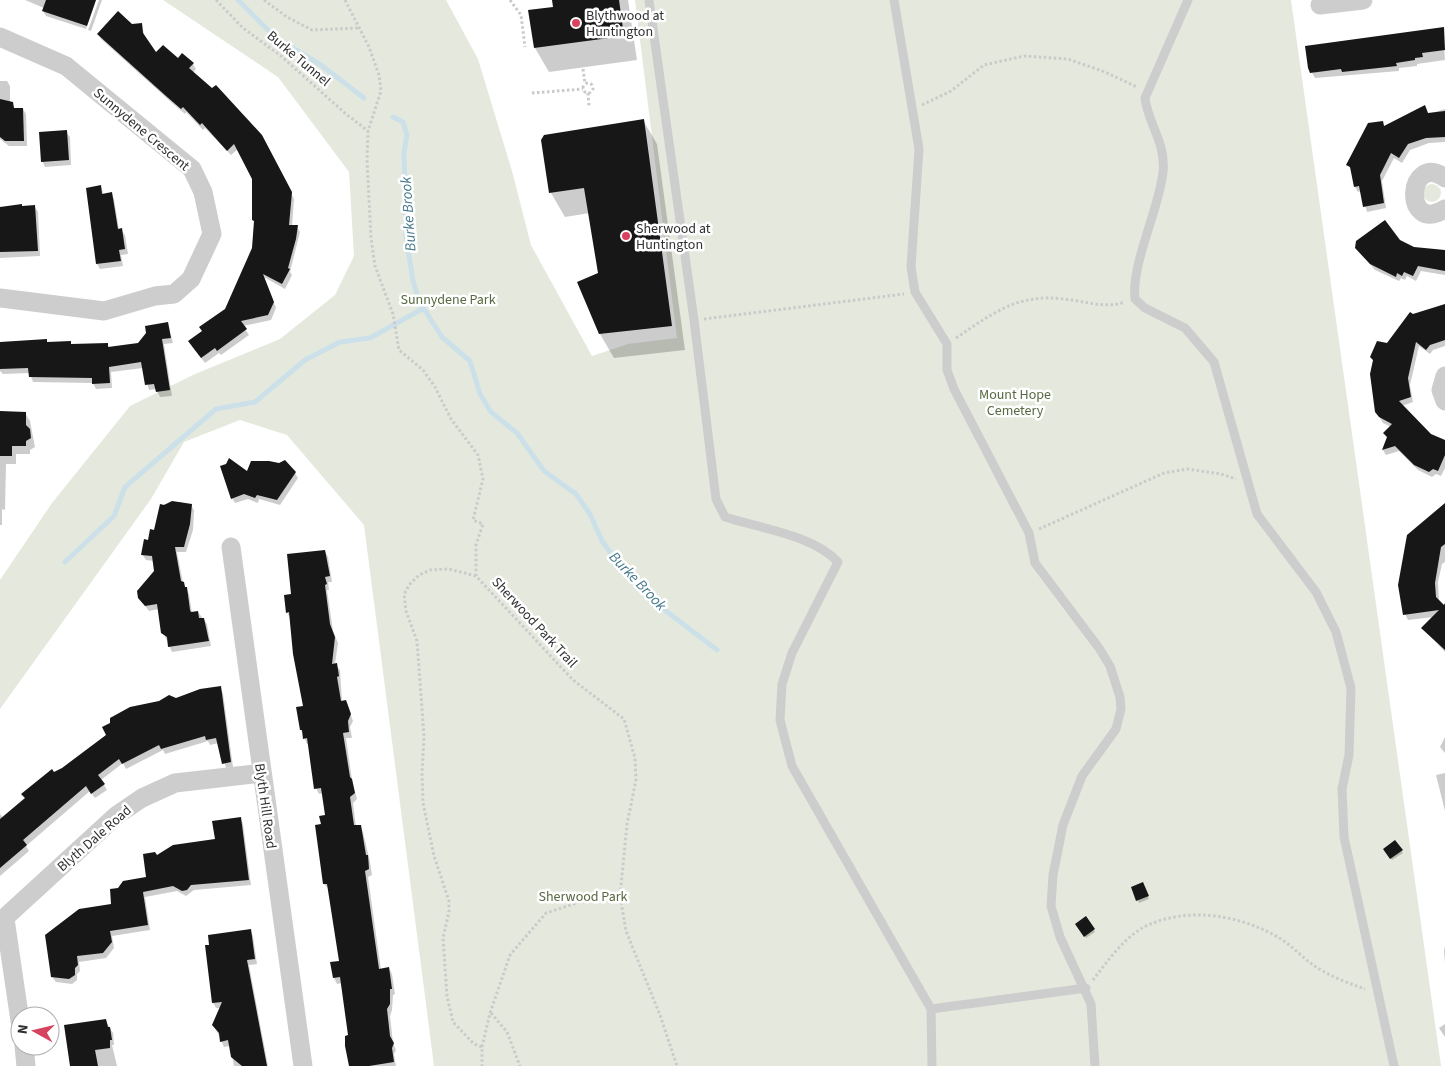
<svg xmlns="http://www.w3.org/2000/svg" width="1445" height="1066" font-family="'Source Sans 3',sans-serif">
	<rect width="100%" height="100%" fill="#fff"/>
	<!-- green -->
	<path fill="#e5e9dd" d="M163 0H446L478 59 512 171 531 245 592 356 628 344 677 338 635 0H1291L1441 1066H434L364 525 287 435 240 420 184 442 151 499 0 709V580L52 503 130 406 195 374 280 339 335 295 354 256 349 172 278 77Z
		M1423 193a9 9 0 1 1 18 0a9 9 0 1 1-18 0Z"/>
	<!-- shadow -->
	<path fill="#0003" d="M25 0H96L86 29 46 16 43 11 44 8Z
		M99 0H102L91 31 88 30Z
		M553 0H628L637 60 549 72 535 48 554 8Z
		M132 25H142L145 39 156 55 193 64 196 69 193 73 261 136 294 199 292 226 297 227 300 232 290 272 292 275 285 289 264 277 276 308 271 320 243 326 249 335 221 355 219 353 205 363 192 346 203 331 226 309 253 249 256 223 254 178 238 149 231 155 205 128 203 130 186 112 185 114 171 102 101 39 98 34Z
		M1443 29 1445 60 1417 64V66L1399 68V71L1315 78 1312 73Z
		M0 81H7L10 86V103L15 109H23L26 114 27 146H9L0 139Z
		M1445 109V142L1429 143 1410 150 1402 163 1394 158 1382 181 1386 208 1367 212 1361 191 1358 192 1355 187 1352 171 1348 165 1382 122 1385 127Z
		M643 120 657 144 685 350 614 358 600 334 599 274 590 213 565 217 551 193 542 140Z
		M66 132 70 137 71 165 45 167 42 161Z
		M101 187 104 195 111 194 114 199 119 230H121L125 235 128 254 121 255 123 266 100 269 97 264 87 189Z
		M35 207 38 212 40 256 0 258V208Z
		M1399 241 1413 248 1445 252V275L1421 271 1416 281 1407 276 1405 280 1401 278 1399 281 1375 270 1356 248Z
		M1445 305V346L1433 350 1430 354 1419 346 1410 385 1413 402 1402 406 1431 435 1445 441V468L1441 476 1436 474 1432 477 1418 470 1399 451 1386 455 1383 450 1388 439 1385 434 1391 427 1383 423 1376 411 1387 344 1413 316Z
		M168 324 173 343 164 344 172 396 160 397 156 389 149 390 143 368 111 372 112 388 96 389 93 383 33 382 30 373 3 374 0 371V343L47 341 48 343 70 342 72 346 107 344 110 348 139 344Z
		M0 413H25L30 421 35 447 30 450V454H16V464H6L5 510 2 509V525H0Z
		M247 473H295L298 478 280 505 259 499 258 503 248 499 235 503 232 498Z
		M180 502 191 505 194 510 193 530 186 552H177L183 583 189 594 192 613 198 612 207 624 211 646 172 652 163 632 159 609 149 611 139 598 155 571 154 561 146 560 142 554 155 531 161 505Z
		M1445 512V562L1442 564 1438 582 1439 601 1445 608V652L1423 628 1434 617 1408 620 1405 614Z
		M325 551 328 557 332 582H328L329 590H327L333 631 338 643 335 664 340 670 342 702 348 707 353 721 350 727 352 738H346L352 780 357 799 353 803 356 827H360L363 832 370 862 372 875 368 877 381 970 389 968 392 974 395 994 393 995 392 1010 390 1016 393 1043 396 1050 394 1054 396 1066H350V1037L342 983 337 984 334 978 332 963 340 962 329 889 324 884 322 825 327 816 323 793 319 794 316 788 309 744H307L301 730 305 707 290 618 287 612 293 595Z
		M220 688 223 693 233 767 226 768 219 743 210 745 208 741 165 754 163 750 126 769 123 763 101 780 107 790 95 798 90 791 26 846 29 851 0 876V814L3 818 26 799 23 795 176 699Z
		M1445 737V753L1440 747Z
		M1445 773V811L1436 775Z
		M240 818 243 824 251 885 194 890 186 896 177 891 145 897 150 930 112 936 114 948 106 958 79 962 80 971 77 974V980L72 984 56 982 52 977 113 906 147 878 157 857 216 840Z
		M1395 842 1403 853 1392 860 1384 850Z
		M1142 884 1149 899 1139 903 1132 888Z
		M1085 917 1095 932 1086 938 1076 924Z
		M250 930 253 936 257 964 249 965 268 1066H234L230 1046 224 1047 214 1025 221 1008H216L213 1003 207 946Z
		M1445 945V964L1444 951Z
		M105 1020 113 1033 114 1045H112L117 1066H75Z
		M1445 1024V1037L1439 1028Z"/>
	<g fill="none" stroke-linecap="round" stroke-linejoin="round">
		<!-- stream -->
		<path stroke="#cbe0e8" stroke-width="5" d="M238 0 276 38 321 65 364 98
			M393 117 403 122 407 135 404 152 406 236 413 281 419 301 442 337 470 361 480 394 491 412 517 433 544 471 576 494 590 514 602 541 620 566 657 604 717 650
			M65 562 114 516 125 487 216 409 255 402 305 360 340 342 370 338 424 308"/>
	</g>
	<!-- building -->
	<path fill="#171717" d="M46 0H96L87 26 42 11Z
		M552 0H619L624 36 534 48 528 10 553 7Z
		M118 11 132 24 142 23 143 33 156 52 163 45 178 58 182 53 194 63 189 68 212 88 216 85 262 135 292 192 289 225H298L296 239 288 268 290 269 282 284 263 274 274 302 268 315 241 321 247 329 217 351 215 348 201 358 188 341 202 331 199 327 225 309 252 248 254 221 252 220V179L234 144 227 151 202 123 200 125 183 107 181 109 166 96 97 34Z
		M1444 27 1445 50 1422 53 1423 57 1415 58V60L1396 63 1397 66 1342 72 1341 69 1310 73 1308 68 1305 46Z
		M0 99 13 102 14 108H23L24 141H5L0 137Z
		M1425 105 1428 113 1445 111V137L1426 138 1408 144 1399 158 1391 153 1380 175 1384 203 1363 207 1359 186 1354 187 1350 167 1346 165 1368 123 1383 121 1384 126Z
		M644 119 672 326 599 334 577 282 598 273 584 188 549 193 541 140 544 135Z
		M67 130 69 160 41 162 39 132Z
		M101 185 102 194 112 192 118 229 122 228 125 249 119 250 121 261 96 264 86 188Z
		M22 204V206L35 205 38 251 0 252V207Z
		M1385 220 1400 240 1414 247 1445 250V271L1418 266 1413 276 1404 272 1402 276 1397 273 1396 277 1370 264 1355 248 1356 241Z
		M1445 304V340L1430 345 1426 350 1416 342 1408 378 1411 397 1399 401 1431 434 1445 440V455L1438 471 1433 469 1429 472 1414 465 1395 446 1382 450 1387 437 1383 433 1392 424 1379 417 1375 412 1370 374 1373 360 1370 357 1377 341 1387 343 1410 312 1413 314Z
		M168 322 171 338 162 339 170 390 156 392 154 384 145 385 141 362 109 367 110 383 92 384V378L29 377 28 368 0 369V342L47 339V342L71 341V344L108 343V347L138 343 146 333 145 326Z
		M0 411 26 412V425L30 429 31 438 26 441V446H12V456H0Z
		M229 458 247 471 251 461H269L279 463 285 460 296 472 277 500 257 495 255 498 244 494 231 499 220 466 226 464Z
		M172 501 192 504 190 524 184 547H175L181 581 184 582 185 587H187L190 610 191 612 198 611 199 618H204L209 641 168 647 167 637 161 633 157 604 145 606 138 598 137 591 154 571 152 556 141 555 144 539 148 540 150 529 154 530 160 504 164 505Z
		M1445 503V544L1441 547 1435 583 1436 597 1444 605 1445 603V650L1421 628 1439 610 1403 615 1398 585 1407 535Z
		M325 550 330 576 325 577 327 584 325 585 330 624 335 637 332 664 337 663 339 676 337 677 341 701 346 700 351 714 348 721 349 732 343 733 350 777 352 779 355 793 350 797 354 825H361L366 855H368L369 869 365 871 379 969 389 967 392 989H390V1004L387 1009 390 1036 394 1043 392 1048 394 1062 369 1066H349L345 1046V1036L348 1035 340 977 333 978 330 962 339 961 327 884H323L315 825 321 824 319 816 325 815 321 788 314 789 307 738 303 739 302 730H300L296 707 303 706 293 654 289 612 286 613 284 595 291 594 287 554Z
		M221 686 231 762 222 764 216 738 206 740 205 736 161 749 159 745 122 764 119 759 98 775 105 784 91 794 86 786 23 840 27 845 0 868V819L25 798 21 794 52 769 54 772 62 768 106 735 102 727 110 723V718L130 707 159 701 169 695 176 698 200 689Z
		M241 817 249 880 191 885 187 890 182 891 173 886 143 892 148 925 110 931 112 942 103 953 77 956 78 965 75 968V975L69 979 51 977 45 935 79 909 111 904 110 889 118 888 123 881 146 877 143 854 155 852 157 855 173 845 215 839 212 821Z
		M1395 840 1403 850 1390 859 1383 849Z
		M1143 882 1149 896 1136 901 1131 887Z
		M1086 916 1095 929 1084 937 1075 924Z
		M251 929 255 959 247 960 267 1066H242L231 1057 228 1040 220 1042 219 1033 212 1025 222 1002 212 1003 205 945H209L208 935Z
		M106 1019 108 1027H110L112 1040H110V1048L95 1050 98 1066H70L64 1025Z"/>
	<g fill="none" stroke-linecap="round" stroke-linejoin="round">
		<!-- path -->
		<path stroke="#cacaca" stroke-width="3" stroke-dasharray="2.5 2.5" stroke-linecap="butt" d="M216 0 243 28 281 56 346 114 368 131
			M264 0 287 17 312 30 358 28
			M345 0 369 47 379 75 381 91 368 131 367 160 371 238 375 266 393 314 399 350 423 370 435 387 451 419 478 455 483 479 473 520 483 524 476 545V576L573 680 624 719 635 758 636 780 627 824 620 896 626 931 660 1015 677 1066
			M510 0 521 15 525 47
			M583 69 585 83
			M583 88a5 5 0 1 1 10 0a5 5 0 1 1-10 0Z
			M532 93 583 89
			M588 93 589 106
			M922 105 951 91 984 65 1024 56 1068 59 1105 72 1137 87
			M704 319 904 294
			M956 338C992 314 1017 293 1064 299 1084 301 1106 309 1125 302
			M1039 529 1164 473 1187 469 1221 474 1236 479
			M476 576 449 569 430 570 419 575 410 584 404 594 406 611 417 641 424 736 422 773 423 803 434 856 449 901V912L443 938 447 996 453 1022 474 1044 482 1047V1066
			M1093 980C1107 962 1124 937 1146 926 1188 906 1242 915 1281 939 1292 946 1302 957 1313 965 1329 976 1348 983 1365 989
			M491 1013 507 1032 520 1066
			M482 1047 490 1013 510 955 546 913 589 899 620 896"/>
		<!-- lane -->
		<path stroke="#cdcdcd" stroke-width="9" d="M649 0 694 320 716 499 725 517C759 528 813 535 838 562L792 653 782 684 780 720 792 766 931 1009 932 1066
			M894 0 919 149 911 267 915 292 947 344V370L954 389 1029 533 1035 563 1099 648 1110 666 1120 697 1121 709 1116 729 1082 776 1063 825 1053 875 1051 906 1060 937 1091 1004 1095 1066
			M1188 0 1145 98C1148 124 1166 142 1163 172 1159 210 1131 264 1135 299L1145 308 1185 328 1214 362 1257 514 1316 592 1336 632 1351 688 1349 755 1342 789 1344 837 1394 1066
			M931 1009 1086 988"/>
		<!-- street -->
		<path stroke="#cdcdcd" stroke-width="19" d="M1320 5 1363 0
			M0 37 66 66 192 169 203 192 212 234 191 279 174 294 155 296 104 311 0 298
			M1445 178C1407 151 1402 235 1445 209
			M1445 376 1441 390 1445 401
			M231 547 303 1066
			M5 919 20 1021
			M0 922 117 815 142 798 175 783 262 773
			M24 1046 26 1066"/>
	</g>
	<!-- markers -->
	<g fill="#d7435e" stroke="#fff" stroke-width="2">
		<circle cx="576" cy="23" r="5"/>
		<circle cx="626" cy="236" r="5"/>
	</g>
	<g text-anchor="middle" stroke-width="5" stroke-linejoin="round" paint-order="stroke">
		<!-- poi labels -->
		<g font-size="14" fill="#303030" stroke="#fff" text-anchor="start">
			<text x="586" y="20">Blythwood at<tspan x="586" dy="16">Huntington</tspan></text>
			<text x="636" y="233">Sherwood at<tspan x="636" dy="16">Huntington</tspan></text>
		</g>
		<!-- street labels -->
		<g font-size="14" fill="#303030" stroke="#fff">
			<text transform="translate(299 58) rotate(40)" y="5">Burke Tunnel</text>
			<text transform="translate(142 129) rotate(40)" y="5">Sunnydene Crescent</text>
			<text transform="translate(535 622) rotate(47)" y="5">Sherwood Park Trail</text>
			<text transform="translate(266 806) rotate(82)" y="5">Blyth Hill Road</text>
			<text transform="translate(94 838) rotate(-41)" y="5">Blyth Dale Road</text>
		</g>
		<!-- park labels -->
		<g font-size="14" fill="#586941" stroke="#fff">
			<text x="448" y="304">Sunnydene Park</text>
			<text x="1015" y="399">Mount Hope<tspan x="1015" dy="16">Cemetery</tspan></text>
			<text x="583" y="901">Sherwood Park</text>
		</g>
		<!-- water labels -->
		<g font-size="15" font-style="italic" fill="#44788c" stroke="#fff">
			<text transform="translate(408 214) rotate(-94)" y="5">Burke Brook</text>
			<text transform="translate(638 581) rotate(46)" y="5">Burke Brook</text>
		</g>
	</g>
	<!-- north arrow -->
	<g transform="translate(35 1031) rotate(278)"><circle r="24" fill="#ffffff" stroke="#acacac"/>
	<path d="M0-4L9 19L0 12L-9 19Z" fill="#d7435e"/>
	<text y="-8" font-size="14" font-weight="bold" text-anchor="middle" fill="#303030">N</text>
	</g>
</svg>
